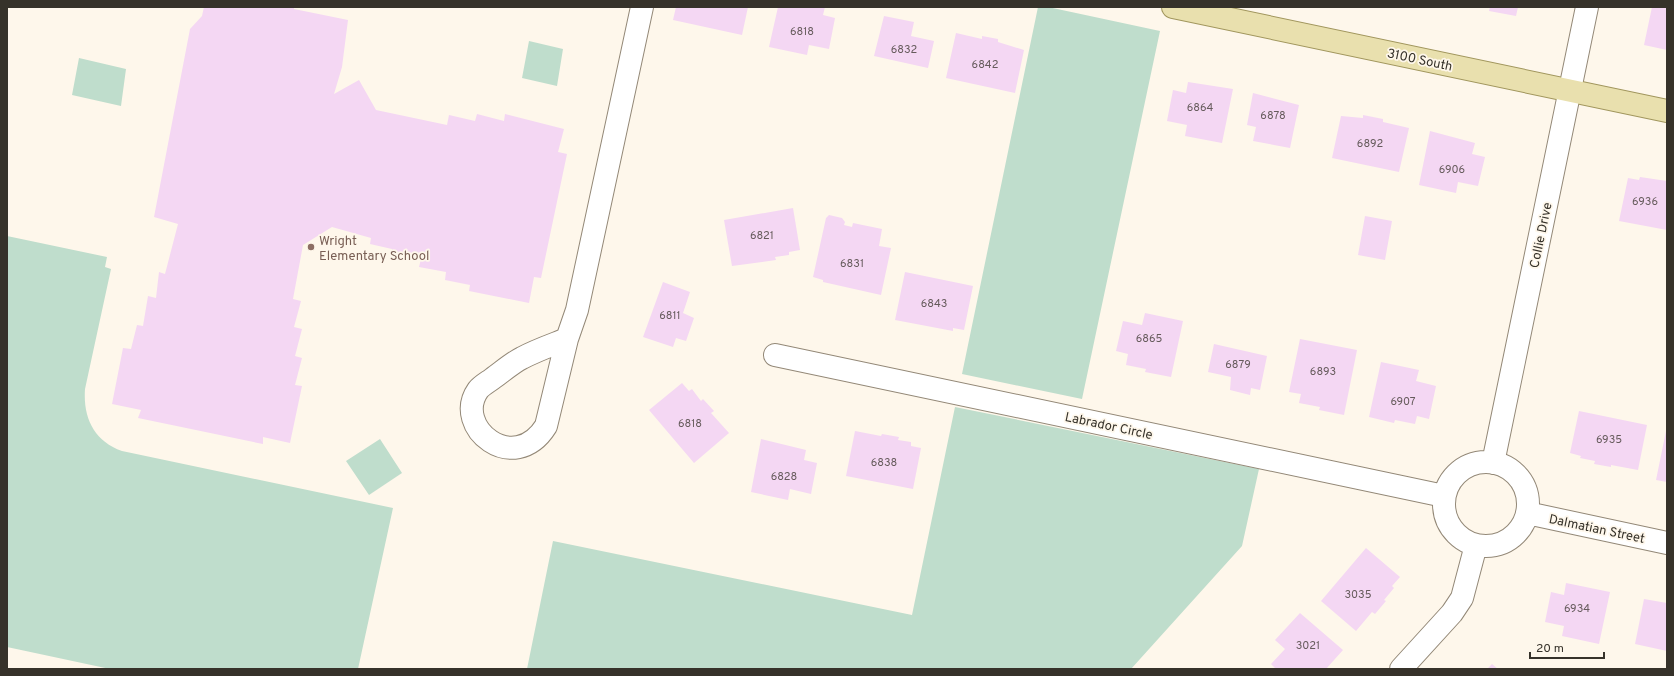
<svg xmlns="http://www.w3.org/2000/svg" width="1674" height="676" font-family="Overpass,sans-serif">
	<rect width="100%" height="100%" fill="#fef7eb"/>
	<!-- green -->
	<path fill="#bfddcc" d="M1038 7H1048L1160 31 1082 399 962 374Z
		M529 41 563 49 557 86 522 78Z
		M79 58 126 69 121 106 72 95Z
		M7 236 107 257 105 267 111 269 85 389C83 418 94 441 122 451L393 508 358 669H110L7 647Z
		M955 407 1259 469 1242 546 1131 669H527L553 541 912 615Z
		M380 439 402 473 369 495 346 461Z"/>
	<!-- building -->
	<path fill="#f4d7f3" d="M204 7H294V9L348 20 342 67 334 94 359 80 376 110 447 125 449 115 475 121 477 114 504 121 505 114 564 129 558 152 567 154 541 278 534 277 529 303 469 291 470 285 445 280 446 272 419 267 421 259 392 254V249L370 244 371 238 332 227 303 245 293 299 301 301 294 327 302 329 295 356 302 358 295 385 302 386 290 443 263 437V444L138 418 141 410 112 404 123 348 131 349 137 325 143 326 148 296 156 298 159 272 165 274 178 224 154 217 190 29 202 16Z
		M676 7H748L742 35 673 20Z
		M778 7H825L823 15 835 18 829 49 809 45 807 55 769 47Z
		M1490 7H1518L1516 16 1489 11Z
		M1652 7H1667V50L1644 45Z
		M884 16 914 22 911 36 934 41 928 68 874 56Z
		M956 33 982 39V36L998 39V42L1024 50 1015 93 946 78Z
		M1188 82 1233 89 1222 143 1185 136 1187 125 1167 121 1173 90 1186 93Z
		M1253 93 1299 105 1290 148 1253 141 1256 127 1247 125Z
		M1363 115 1383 119V122L1409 128 1399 172 1332 158 1341 116 1363 118Z
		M1430 131 1475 143 1472 154 1485 157 1478 186 1458 182 1456 193 1419 185Z
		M1640 177 1667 181V230L1619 221 1628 178 1639 180Z
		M793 208 800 250 789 252V255L775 257 776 260 732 266 724 220Z
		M829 215 842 218 845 222 844 225 852 227 853 223 882 229 879 246 891 248 881 295 823 282V280L813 277 826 218Z
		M1365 216 1392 221 1385 260 1358 255Z
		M905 272 973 286 964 330 953 328V331L895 320Z
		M663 282 690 292 683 313 694 318 686 341 676 338 673 347 643 337Z
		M1145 313 1183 321 1171 377 1145 372 1146 369 1126 365 1128 354 1116 351 1123 321 1142 325Z
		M1300 339 1357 350 1344 415 1319 410 1320 407 1299 403 1301 394 1289 392Z
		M1214 344 1267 356 1260 390 1251 388 1250 395 1230 390 1231 377 1208 372Z
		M1381 362 1419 370 1416 381 1436 386 1429 419 1417 416 1415 424 1395 420 1394 423 1369 417Z
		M682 383 689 391 692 389 701 401 703 399 714 411 711 413 729 433 694 463 649 410Z
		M1579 411 1647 425 1638 470 1611 465V467L1594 464 1595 461 1580 458 1581 456 1570 453Z
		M855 431 881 436 882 434 899 437 898 440 911 442V446L921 448 913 489 846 476Z
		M1666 431H1667V482L1656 480Z
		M761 439 806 450 804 460 817 463 811 494 790 489 788 500 751 492Z
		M1366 548 1400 577 1392 586 1394 588 1384 600 1386 601 1375 614 1372 612 1356 631 1321 601Z
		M1566 583 1610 592 1599 644 1562 636 1564 626 1545 622 1551 592 1564 595Z
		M1644 599 1667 603V651L1635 644Z
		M1300 613 1343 650 1326 669H1276L1271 664 1285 649 1275 640Z
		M1492 664 1498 669H1487Z"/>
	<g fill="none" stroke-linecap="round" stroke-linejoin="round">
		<defs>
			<path id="minor" d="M567 339C552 345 537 350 522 358 512 363 502 372 492 379 488 382 481 386 478 390 452 427 514 477 546 426L567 339 577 310 642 7
				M775 355 1444 496
				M1444 504a42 42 0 1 1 84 0a42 42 0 1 1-84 0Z
				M1493 463 1587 7
				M1527 513 1667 543
				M1401 669 1452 613 1462 598 1476 545"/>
			<path id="major" d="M1173 7 1667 111"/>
		</defs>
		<!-- minor casing -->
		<use href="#minor" stroke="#938877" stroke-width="24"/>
		<!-- major casing -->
		<use href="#major" stroke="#a1965d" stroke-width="24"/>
		<!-- minor -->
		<use href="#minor" stroke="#fff" stroke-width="22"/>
		<!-- major -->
		<use href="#major" stroke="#e9e0ae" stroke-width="22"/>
	</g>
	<!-- markers -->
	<circle fill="#8d6e63" stroke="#fef7eb" stroke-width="1.5" cx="311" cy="247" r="4"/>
	<g text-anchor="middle" stroke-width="3.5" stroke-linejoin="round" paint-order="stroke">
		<!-- number labels -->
		<g font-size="11" fill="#665b5c">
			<text x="802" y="35">6818</text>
			<text x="904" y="53">6832</text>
			<text x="985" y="68">6842</text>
			<text x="1200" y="111">6864</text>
			<text x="1273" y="119">6878</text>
			<text x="1370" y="147">6892</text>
			<text x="1452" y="173">6906</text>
			<text x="1645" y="205">6936</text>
			<text x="762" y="239">6821</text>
			<text x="852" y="267">6831</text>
			<text x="934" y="307">6843</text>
			<text x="670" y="319">6811</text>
			<text x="1149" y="342">6865</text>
			<text x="1238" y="368">6879</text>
			<text x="1323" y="375">6893</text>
			<text x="1403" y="405">6907</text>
			<text x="690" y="427">6818</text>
			<text x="1609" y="443">6935</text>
			<text x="884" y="466">6838</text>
			<text x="784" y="480">6828</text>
			<text x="1358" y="598">3035</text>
			<text x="1577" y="612">6934</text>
			<text x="1308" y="649">3021</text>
		</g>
		<!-- street labels -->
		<g font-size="13" fill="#36322a" stroke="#fef7eb">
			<text transform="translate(1420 59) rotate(12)" y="5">3100 South</text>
			<text transform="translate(1540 235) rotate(-78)" y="5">Collie Drive</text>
			<text transform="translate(1109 425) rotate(12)" y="5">Labrador Circle</text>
			<text transform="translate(1597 528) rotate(12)" y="5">Dalmatian Street</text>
		</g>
		<!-- education labels -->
		<g font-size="13" fill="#785e54" stroke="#fef7eb" text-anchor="start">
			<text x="319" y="245">Wright<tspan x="319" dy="15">Elementary School</tspan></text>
		</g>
	</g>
	<!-- border -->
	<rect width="1674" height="676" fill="none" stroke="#36322a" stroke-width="16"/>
	<!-- scale -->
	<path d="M1530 652v6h74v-6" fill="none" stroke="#36322a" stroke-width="2"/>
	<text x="1536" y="652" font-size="12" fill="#36322a" stroke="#fef7eb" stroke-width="3" paint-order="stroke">20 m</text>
</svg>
